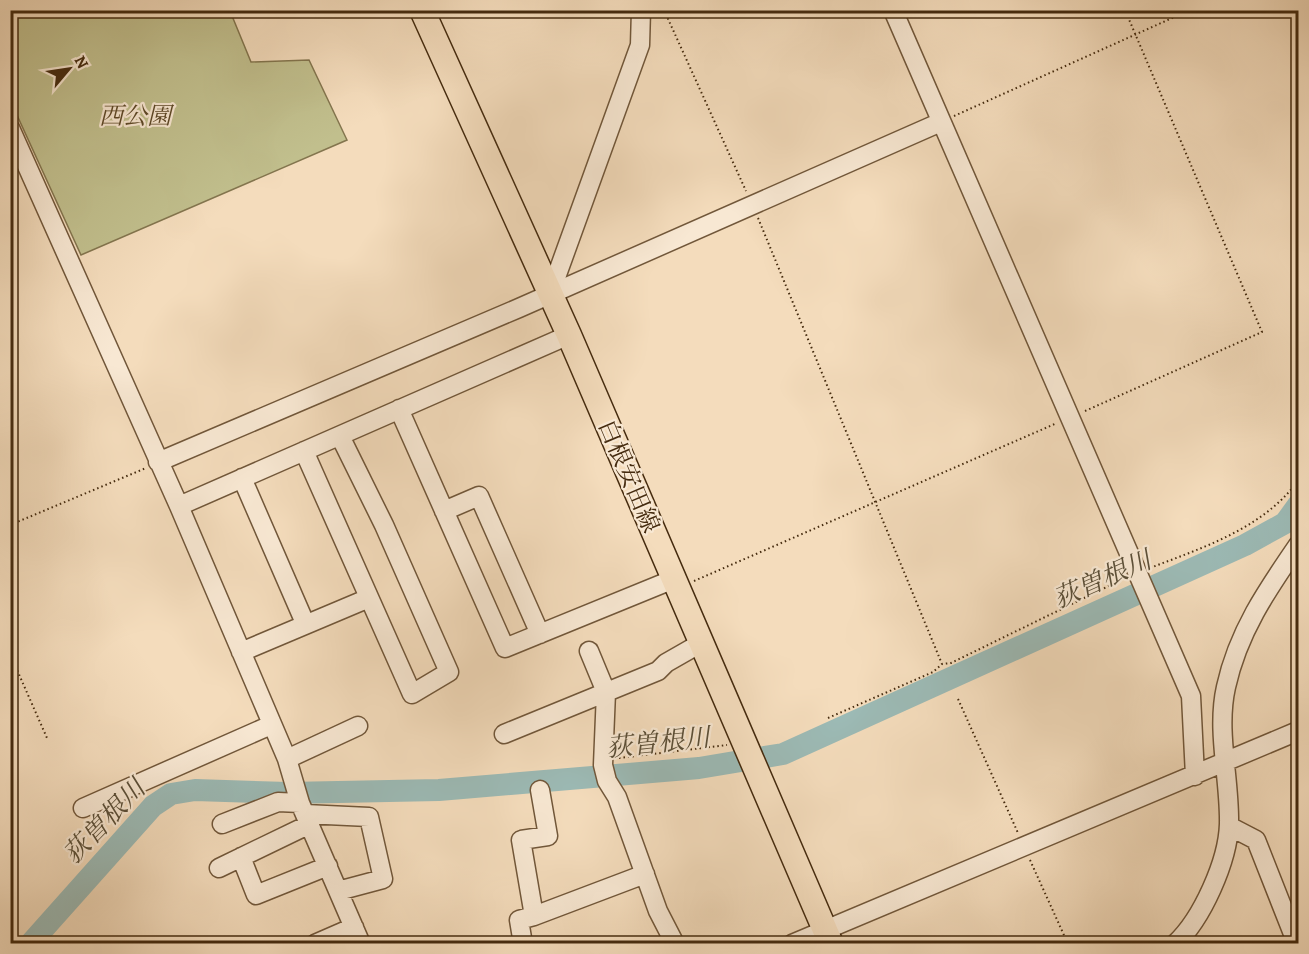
<svg xmlns="http://www.w3.org/2000/svg" width="1309" height="954" font-family="Alegreya,'Noto Serif JP',serif">
	<rect width="100%" height="100%" fill="#f4dcbc"/>
	<filter id="stains"><feTurbulence type="fractalNoise" baseFrequency=".00333" numOctaves="4"/><feColorMatrix values="0 0 0 0 .2 0 0 0 0 .09 0 0 0 0 .02 0 0 0 .5 -.17"/></filter>
	<radialGradient id="worn" r=".72"><stop offset=".6" stop-color="#630" stop-opacity="0"/><stop offset="1" stop-color="#630" stop-opacity=".3"/></radialGradient>
	<!-- green -->
	<path fill="#c1bf8d" stroke="#83754e" stroke-width="1.5" d="M10 11H230L251 62 309 60 347 140 81 255 11 102Z"/>
	<g fill="none" stroke-linecap="round" stroke-linejoin="round">
		<!-- river -->
		<path stroke="#9cbab5" stroke-width="22" d="M30 944 153 806 171 794 195 790 288 793 439 790 699 768 783 754 1245 545 1285 523 1298 505"/>
		<defs>
			<path id="minor" d="M893 10 1191 696 1195 776
				M10 128 179 506 287 759 300 803 361 944
				M550 294 640 45 641 10
				M399 409 505 648 674 579
				M304 451 412 694 449 672 384 525 340 436
				M158 462 519 308 941 122
				M242 478 305 623
				M179 506 569 335
				M444 511 479 496 540 634
				M589 651 606 692 603 765 607 781 617 797 658 911 675 944
				M241 652 369 598
				M504 734 658 671 666 663 701 643
				M287 759 358 726
				M83 808 271 725
				M305 814 369 817 383 879 338 891
				M222 824 278 802 300 803
				M1229 826 1256 840 1297 944
				M241 857 256 895 328 866
				M219 868 310 824
				M534 916 645 874
				M315 944 354 927
				M523 944 519 920 534 916 521 840 548 836 540 790
				M792 944 1298 731
				M1175 944C1202 919 1228 861 1229 824 1230 779 1216 731 1226 687 1238 632 1267 590 1298 545"/>
			<path id="major" d="M422 10 569 335 831 944"/>
		</defs>
		<!-- minor casing -->
		<use href="#minor" stroke="#71573a" stroke-width="21"/>
		<!-- major casing -->
		<use href="#major" stroke="#452b0f" stroke-width="27"/>
		<!-- path -->
		<path stroke="#452b0f" stroke-width="2" stroke-dasharray="1.5 3" stroke-linecap="butt" d="M664 10 746 191
			M954 116 1190 10
			M758 218 942 664
			M1085 411 1262 332 1125 10
			M10 525 146 468
			M1150 568C1204 547 1262 529 1298 481
			M694 581 1057 423
			M10 654 47 738
			M958 699 1018 833
			M828 718 933 672 942 664 951 663 1123 579
			M619 758 727 745
			M1030 860 1068 944"/>
		<!-- minor -->
		<use href="#minor" stroke="#f8e8d3" stroke-width="18"/>
		<!-- major -->
		<use href="#major" stroke="#f4dcbc" stroke-width="24"/>
	</g>
	<g text-anchor="middle" stroke-width="4.5" stroke-linejoin="round" paint-order="stroke">
		<!-- park labels -->
		<g font-size="24" font-style="italic" fill="#5e4928" stroke="#f8e8d3">
			<text x="135" y="124">西公園</text>
		</g>
		<!-- street labels -->
		<g font-size="24" fill="#452b0f" stroke="#f8e8d3">
			<text transform="translate(629 476) rotate(67)" y="8">白根安田線</text>
		</g>
		<!-- water labels -->
		<g font-size="26" font-style="italic" fill="#5b4f38" stroke="#f8e8d3">
			<text transform="translate(1102 579) rotate(-24)" y="9">荻曽根川</text>
			<text transform="translate(658 742) rotate(-6)" y="9">荻曽根川</text>
			<text transform="translate(104 821) rotate(-46)" y="9">荻曽根川</text>
		</g>
	</g>
	<!-- margin -->
	<rect width="1309" height="954" fill="none" stroke="#f4dcbc" stroke-width="36"/>
	<rect x="12" y="12" width="1285" height="930" fill="none" stroke="#452b0f" stroke-width="3"/>
	<rect x="18" y="18" width="1273" height="918" fill="none" stroke="#452b0f" stroke-width="1.5"/>
	<!-- north arrow -->
	<g transform="translate(69 69) rotate(61)" stroke="#f8e8d3" stroke-width="4.5" paint-order="stroke">
	<path d="M0-4.5L10 22L0 15L-10 22Z" fill="#452b0f"/>
	<text y="-9" font-size="16" font-weight="bold" text-anchor="middle" fill="#452b0f">N</text>
	</g>
	<rect width="100%" height="100%" filter="url(#stains)"/>
	<rect width="100%" height="100%" fill="url(#worn)"/>
</svg>
